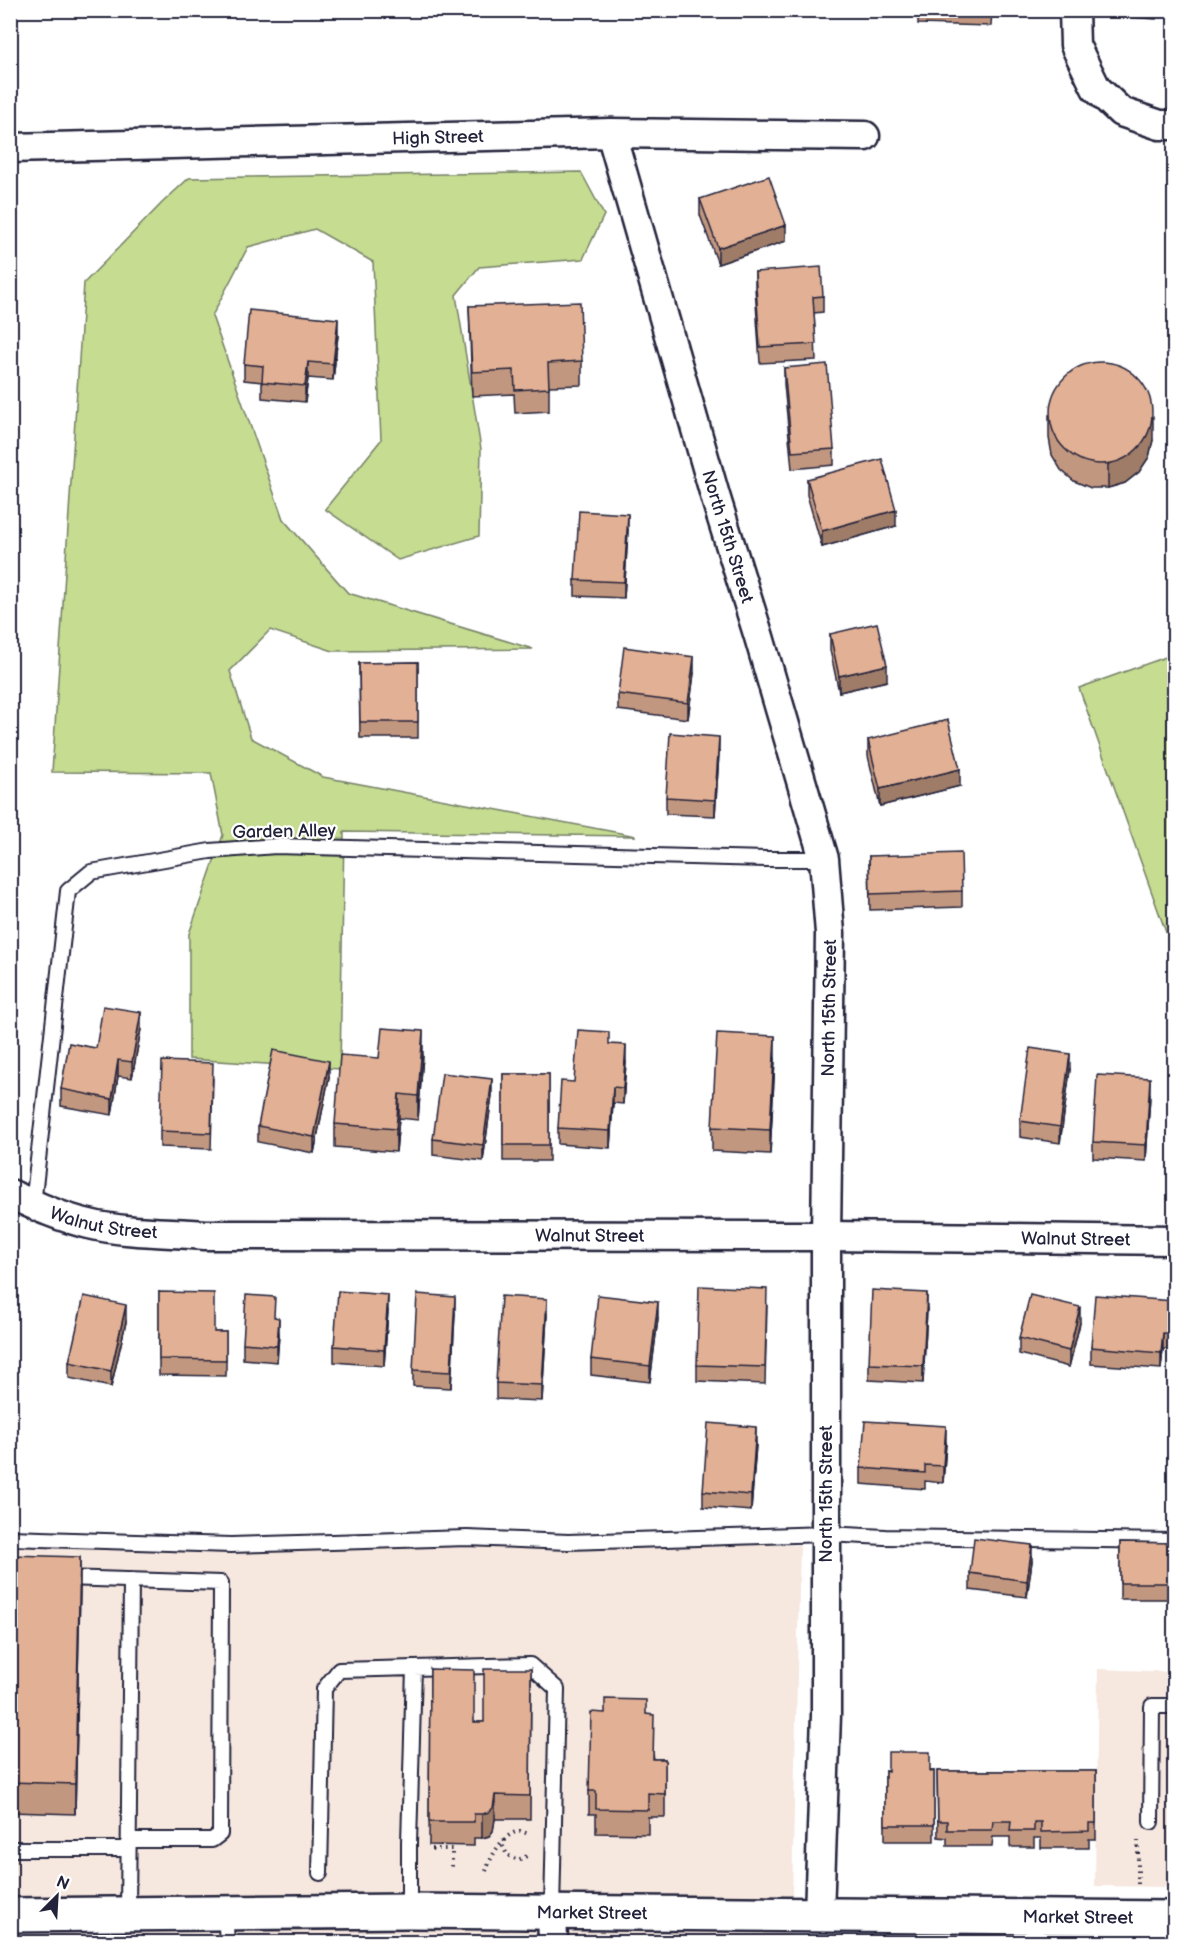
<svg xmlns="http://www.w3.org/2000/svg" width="1185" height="1953" font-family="'Balsamiq Sans',sans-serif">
	<rect width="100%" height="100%" fill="#fff"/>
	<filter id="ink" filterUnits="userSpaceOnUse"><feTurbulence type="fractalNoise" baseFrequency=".0167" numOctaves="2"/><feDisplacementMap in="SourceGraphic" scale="12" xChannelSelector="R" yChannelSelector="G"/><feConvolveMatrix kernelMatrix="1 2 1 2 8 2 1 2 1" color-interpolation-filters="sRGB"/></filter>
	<g filter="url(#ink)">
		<!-- built -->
		<path fill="#f6e7df" d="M11 1535 231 1541 800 1545 791 1939 999 1942H11Z
			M1098 1669 1174 1672V1887L1095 1886Z"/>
		<!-- green -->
		<path fill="#c5dc91" stroke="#747f66" stroke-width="1.5" d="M581 172 604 215 583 259 479 267 456 295 481 449 479 536 398 560 325 509 381 440 373 262 315 229 248 247 212 316 283 519 348 593 533 649 333 651 270 630 230 671 251 738 323 777 636 836 344 832 340 1069 189 1059V934L223 835 211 773 52 772 84 283 162 203 189 178Z
			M1174 654V955L1079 688Z"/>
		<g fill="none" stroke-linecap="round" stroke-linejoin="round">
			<defs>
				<path id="lane" d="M33 1205 68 891 91 872 210 851 276 846 766 859H824
					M10 1538 231 1545 467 1538 568 1542 826 1534 885 1537 1174 1541
					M64 1578 221 1583 220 1834 212 1840H129
					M1151 1822 1152 1706H1174
					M10 1849H128
					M320 1873 324 1689 339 1670 414 1668
					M409 1911V1843L414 1668 530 1665 557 1689 552 1911
					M225 1913 227 1942
					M128 1914 131 1580"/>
				<g id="street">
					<path d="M1074 10 1075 45 1096 88 1121 112 1160 125H1174"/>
					<path id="s1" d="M611 133 716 499 759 637 824 859 830 933 826 1236V1715L819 1914"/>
					<path id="s2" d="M10 148 611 133 865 136"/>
					<path id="s3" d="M10 1194C36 1206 62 1218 89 1224 126 1233 167 1232 205 1235L826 1236 1174 1240"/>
					<path d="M552 1911 553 1942"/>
					<path d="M1169 1918 1174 1941"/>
				</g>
				<g id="primary">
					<path id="s4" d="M10 1915 409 1911 1174 1918"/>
				</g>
			</defs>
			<!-- lane casing -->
			<use href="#lane" stroke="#22223b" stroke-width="18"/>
			<!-- street casing -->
			<use href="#street" stroke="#22223b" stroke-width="33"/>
			<!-- primary casing -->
			<use href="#primary" stroke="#22223b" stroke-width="38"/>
			<!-- path -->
			<path stroke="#22223b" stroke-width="4" stroke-dasharray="1.5 4.5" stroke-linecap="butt" d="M505 1840 503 1846 507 1855 518 1860 527 1856
				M432 1849H452V1871
				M486 1871C491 1856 503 1833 520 1831L529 1834
				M1138 1884V1841"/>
			<!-- lane -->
			<use href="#lane" stroke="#fff" stroke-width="14"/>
			<!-- street -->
			<use href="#street" stroke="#fff" stroke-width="28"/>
			<!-- primary -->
			<use href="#primary" stroke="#fff" stroke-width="33"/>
		</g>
		<!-- wall -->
		<path fill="#c2977f" stroke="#22223b" stroke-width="1.5" d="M918 10H992L991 26 918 24Z
			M1102 10H1157L1156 19 1102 15Z
			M700 199 786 241 718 264 700 215Z
			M755 272 823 296V312L814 313 816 360 760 363 755 288Z
			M469 306 582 361V385L549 386V411L515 413 514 394 472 396Z
			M338 335 333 380 308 378 305 402 262 398V382L244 380V364Z
			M784 368 834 449V465L792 469 784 384Z
			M1049 415 1153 440 1149 457 1139 472 1125 483 1108 488H1091L1074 481 1061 470 1052 455 1049 438Z
			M807 479 896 526 822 547 807 495Z
			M628 530 624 598 575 596V580Z
			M830 634 887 681 839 692 830 650Z
			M418 662V738H360L359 663Z
			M694 673 688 719 618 710V694Z
			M868 740 960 786 880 806 868 756Z
			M719 753 715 816 666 814V797Z
			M869 856 962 891V907L870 910Z
			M141 1029 132 1078 118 1076 112 1115 61 1106V1089L96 1048Z
			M609 1044 626 1062 623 1104 613 1103 610 1148 558 1144V1128L574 1082Z
			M423 1055 418 1120 399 1118 396 1152 335 1147V1124L379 1058Z
			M775 1059 770 1154 712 1151V1127Z
			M1070 1070 1060 1143 1020 1137V1121Z
			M503 1074H549V1161H503Z
			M329 1077 314 1153 258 1142V1126Z
			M213 1079 211 1149 160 1147V1131Z
			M492 1095 483 1161 433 1155V1139Z
			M1150 1095 1146 1161 1093 1158V1142Z
			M159 1292 214 1332H226V1376L159 1375Z
			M1174 1301V1350L1163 1349 1161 1369 1091 1364V1347Z
			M767 1305 765 1384 697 1381V1365Z
			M927 1309 923 1383 869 1380V1364Z
			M388 1311 384 1366 334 1362V1346Z
			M455 1313 451 1388 413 1386V1370Z
			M547 1315 542 1401 496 1399V1383Z
			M275 1317 279 1334 277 1362 243 1359V1343Z
			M658 1318 650 1382 591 1375V1359Z
			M126 1322 111 1387 69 1378V1362Z
			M1080 1323 1069 1367 1019 1354V1338Z
			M946 1443 943 1483 925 1481V1489L861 1484V1468Z
			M756 1444 751 1511 703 1507V1491Z
			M1120 1542 1174 1543V1599H1120Z
			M10 1555 80 1587 75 1814 10 1812Z
			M1032 1561 1027 1597 970 1590V1573Z
			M430 1669 474 1722H484L531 1669 530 1819H495L493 1831 489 1836 482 1838H474V1846L429 1845Z
			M646 1714 654 1759H665V1817H648V1834L596 1833V1814H589V1791Z
			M885 1770 934 1771V1841H885Z
			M937 1771H1096V1839H1089V1848H1041V1838H1034V1847H1010V1837H993L992 1846H947V1838L938 1837Z"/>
		<!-- shaded-wall -->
		<path fill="#9e7b68" stroke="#22223b" stroke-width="1.5" d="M786 225V241L718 264V248Z
			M338 319V335L333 380V364Z
			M308 362V378L305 402V386Z
			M1153 417V440L1149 457 1139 472 1125 483 1108 488V465Z
			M896 510V526L822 547V531Z
			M628 514V530L624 598V582Z
			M694 657V673L688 719V703Z
			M887 665V681L839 692V676Z
			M719 737V753L715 816V800Z
			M960 769V786L880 806V789Z
			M141 1012V1029L132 1078V1062Z
			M423 1031V1055L418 1120V1096Z
			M775 1036V1059L770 1154V1130Z
			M626 1045V1062L623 1104V1088Z
			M1070 1054V1070L1060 1143V1127Z
			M118 1060V1076L112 1115V1099Z
			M329 1061V1077L314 1153V1137Z
			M1150 1078V1095L1146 1161V1145Z
			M492 1079V1095L483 1161V1145Z
			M613 1087V1103L610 1148V1131Z
			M399 1094V1118L396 1152V1129Z
			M927 1293V1309L923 1383V1366Z
			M388 1295V1311L384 1366V1350Z
			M455 1297V1313L451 1388V1372Z
			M547 1299V1315L542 1401V1385Z
			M658 1302V1318L650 1382V1366Z
			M126 1305V1322L111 1387V1371Z
			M1080 1307V1323L1069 1367V1351Z
			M279 1318V1334L277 1362V1346Z
			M1163 1333V1349L1161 1369V1353Z
			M946 1426V1443L943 1483V1466Z
			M756 1427V1444L751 1511V1495Z
			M1032 1545V1561L1027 1597V1581Z
			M80 1557V1587L75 1814V1784Z
			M495 1795V1819L493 1831 489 1836 482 1838V1814Z"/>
		<!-- building -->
		<path fill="#e2b094" stroke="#22223b" stroke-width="1.5" d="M769 176 786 225 718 248 700 199Z
			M821 267 823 296 813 297 816 344 760 347 755 272Z
			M580 302 582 361 548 363 549 388 515 390 514 370 472 372 469 306Z
			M249 310 338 319 333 364 308 362 305 386 262 382 263 366 244 364Z
			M1050 413a51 51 0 1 1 102 0a51 51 0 1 1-102 0Z
			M827 364 834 449 792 452 784 368Z
			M882 459 896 510 822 531 807 479Z
			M579 511 628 514 624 582 575 580Z
			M877 623 887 665 839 676 830 634Z
			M624 647 694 657 688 703 618 694Z
			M418 662V722H360L359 663Z
			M948 720 960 769 880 789 868 740Z
			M670 733 719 737 715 800 666 797Z
			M961 853 962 891 870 894 869 856Z
			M103 1006 141 1012 132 1062 118 1060 112 1099 61 1089 69 1043 96 1048Z
			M382 1028 423 1031 418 1096 399 1094 396 1129 335 1124 340 1055 379 1058Z
			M578 1030 609 1032V1044L626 1045 623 1088 613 1087 610 1131 558 1128 561 1081 574 1082Z
			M717 1033 775 1036 770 1130 712 1127Z
			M1030 1048 1070 1054 1060 1127 1020 1121Z
			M273 1050 329 1061 314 1137 258 1126Z
			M162 1061 213 1063 211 1133 160 1131Z
			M442 1073 492 1079 483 1145 433 1139Z
			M503 1074H549V1145H503Z
			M1097 1075 1150 1078 1146 1145 1093 1142Z
			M699 1286 767 1289 765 1367 697 1365Z
			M872 1290 927 1293 923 1366 869 1364Z
			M338 1291 388 1295 384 1350 334 1346Z
			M159 1292 214 1293V1332H226V1360L159 1359Z
			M417 1294 455 1297 451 1372 413 1370Z
			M246 1295 275 1297 274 1317 279 1318 277 1346 243 1343Z
			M598 1295 658 1302 650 1366 591 1359Z
			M1030 1295 1080 1307 1069 1351 1019 1338Z
			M1095 1295 1174 1301V1334L1163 1333 1161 1353 1091 1347Z
			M84 1296 126 1305 111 1371 69 1362Z
			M501 1296 547 1299 542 1385 496 1383Z
			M865 1421 946 1426 943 1466 925 1465V1473L861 1468Z
			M708 1423 756 1427 751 1495 703 1491Z
			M974 1538 1032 1545 1027 1581 970 1573Z
			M1120 1542 1174 1543V1583H1120Z
			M10 1555 80 1557 75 1784 10 1782Z
			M430 1669 474 1670V1722H484V1669H531L530 1796 495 1795 493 1808 489 1812 482 1814H474V1822H429Z
			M605 1699 646 1700V1714L654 1715 653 1759H665V1794L648 1793V1810L596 1809V1791H589L591 1712 605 1713Z
			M888 1752H930V1772L934 1771V1825H885V1770L888 1771Z
			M937 1771H1096V1823H1089V1831L1041 1832V1822H1034V1831H1010L1011 1821H993L992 1830H947V1821H938Z"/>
	</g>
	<g text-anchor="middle" stroke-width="4.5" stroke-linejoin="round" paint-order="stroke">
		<!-- street labels -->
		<g font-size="18" fill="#22223b" stroke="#fff">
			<text dy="6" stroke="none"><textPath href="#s2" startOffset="428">High Street</textPath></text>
			<text dy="6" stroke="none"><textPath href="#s1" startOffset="420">North 15th Street</textPath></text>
			<text transform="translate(284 831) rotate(-1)" y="6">Garden Alley</text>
			<text transform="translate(829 1008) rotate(-89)" y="6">North 15th Street</text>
			<text dy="6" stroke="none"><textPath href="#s3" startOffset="99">Walnut Street</textPath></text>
			<text dy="6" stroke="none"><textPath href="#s3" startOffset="586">Walnut Street</textPath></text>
			<text dy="6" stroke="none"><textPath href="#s3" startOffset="1072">Walnut Street</textPath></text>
			<text transform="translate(826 1494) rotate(-90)" y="6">North 15th Street</text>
			<text dy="6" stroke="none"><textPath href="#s4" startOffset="582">Market Street</textPath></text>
			<text dy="6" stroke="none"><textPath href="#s4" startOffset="1068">Market Street</textPath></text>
		</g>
	</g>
	<!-- margin -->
	<rect width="1185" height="1953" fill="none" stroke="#fff" stroke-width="36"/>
	<rect x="18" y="18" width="1149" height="1917" fill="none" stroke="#22223b" stroke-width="2" filter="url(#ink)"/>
	<!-- north arrow -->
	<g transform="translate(57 1896) rotate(24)" stroke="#ffffff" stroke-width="4.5" paint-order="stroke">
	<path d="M0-4.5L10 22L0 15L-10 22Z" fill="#22223b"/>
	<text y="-9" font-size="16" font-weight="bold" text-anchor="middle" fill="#22223b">N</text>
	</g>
</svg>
